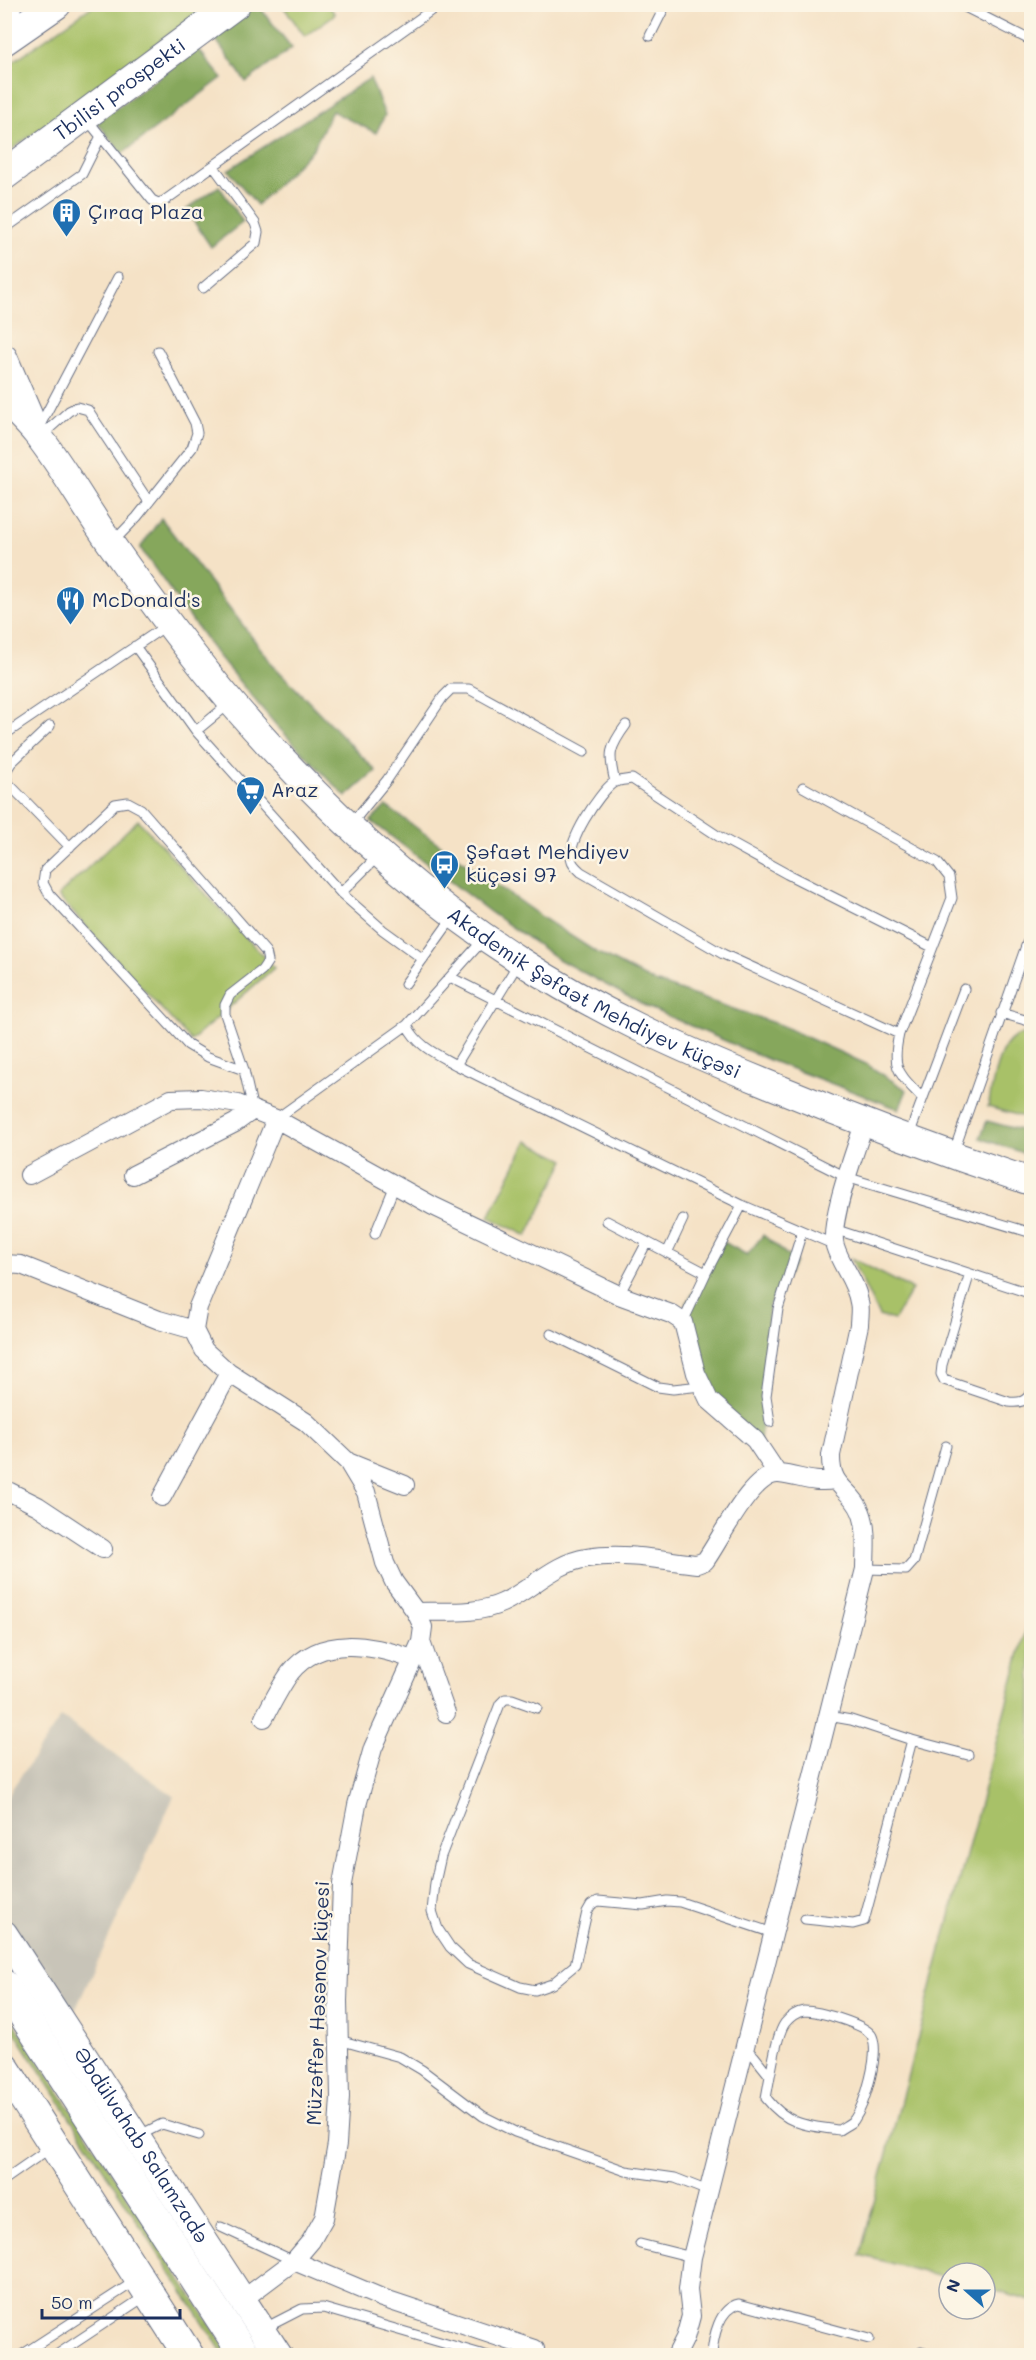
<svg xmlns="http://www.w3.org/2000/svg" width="1036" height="2360" font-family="Mali,sans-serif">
	<rect width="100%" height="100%" fill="#fcf5e5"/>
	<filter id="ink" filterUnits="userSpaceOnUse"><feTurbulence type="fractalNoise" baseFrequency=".0167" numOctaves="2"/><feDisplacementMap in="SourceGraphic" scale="12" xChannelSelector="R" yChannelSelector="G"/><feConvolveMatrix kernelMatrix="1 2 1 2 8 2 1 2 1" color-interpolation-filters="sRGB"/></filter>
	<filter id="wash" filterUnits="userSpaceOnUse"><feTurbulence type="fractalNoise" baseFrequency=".008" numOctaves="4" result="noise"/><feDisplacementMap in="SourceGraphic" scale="24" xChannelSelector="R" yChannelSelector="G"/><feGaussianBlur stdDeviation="1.35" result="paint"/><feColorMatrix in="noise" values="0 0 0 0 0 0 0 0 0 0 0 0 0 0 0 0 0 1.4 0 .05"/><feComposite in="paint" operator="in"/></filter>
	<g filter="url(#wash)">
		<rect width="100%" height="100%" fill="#f5e2c6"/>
		<!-- industrial -->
		<path fill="#c8c4b8" d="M61 1717 174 1796 72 2017 5 1914V1799Z"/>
		<!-- green -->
		<path fill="#a8c167" stroke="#627862" stroke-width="1.5" d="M94 5H209L63 113 5 154 4 68Z
			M282 5H328L335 14 305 36Z
			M138 820 274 968 191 1041 58 896Z
			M1028 1034 1032 1035 1031 1119 988 1107C993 1087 995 1049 1015 1037 1019 1035 1024 1035 1028 1034Z
			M527 1141 565 1160 527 1236 489 1217Z
			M851 1258 912 1289 894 1320 879 1316Z
			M1031 1611V2301L985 2288V2273H949V2279L860 2255Z
			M4 2007 230 2355H224L5 2017Z"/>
		<!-- forest -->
		<path fill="#86a75c" stroke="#506b5d" stroke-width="1.5" d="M258 5 292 48 246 82 214 37Z
			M198 49 222 78 122 154 97 122Z
			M370 78 385 115 376 133 332 111 313 149 257 205 228 170Z
			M219 186 243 222 211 247 186 210Z
			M161 518 274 666 376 771 346 797 276 725 216 654 140 548Z
			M386 806 543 918 596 952 652 981 780 1025 866 1064 907 1090 899 1109 774 1062 647 1007 558 959 490 912 371 821Z
			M987 1121 1031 1133V1156L980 1138Z
			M763 1235 796 1262 769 1305 760 1444 702 1396 684 1307 724 1242 747 1255Z"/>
	</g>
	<g filter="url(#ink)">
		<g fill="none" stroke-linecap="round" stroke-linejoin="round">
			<defs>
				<path id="lane" d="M959 4 1032 41
					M650 36 666 4
					M86 118 152 200 158 203 164 201 440 4
					M4 229 82 174 101 136
					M203 288 256 243 258 232 255 223 214 167
					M37 431 118 277
					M40 437 69 411 77 407 88 410 149 502
					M114 541 137 517 192 448 197 433 195 423 158 351
					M135 646 196 731 341 893 383 930 423 959
					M50 726 11 763 6 771 7 782 70 847
					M196 731 230 703
					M4 735 167 625
					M615 782C608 754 609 748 626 725
					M803 787 937 862 949 877 952 898 899 1034C891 1070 899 1073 922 1098
					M352 823 387 780 443 697 451 689H469L584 752
					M341 893 379 855
					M450 977 846 1177 1032 1233
					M405 984 453 917
					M1001 1013 1032 1022
					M407 1025C417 1046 436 1054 456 1065L742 1205 835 1245
					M899 1034 723 954 581 872C578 869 573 865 572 861 565 844 599 793 613 783 618 780 626 780 632 779L718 836 787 874 932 947
					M456 1065 519 962
					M244 1070 208 1057 188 1045 49 894 43 883 45 870 115 804 128 802 141 809 266 952 268 961 262 970 230 995 225 1005V1014L244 1070 253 1110
					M276 1119 407 1025 484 939
					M909 1135 964 989
					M953 1154 1027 943 1032 941
					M607 1221 706 1273
					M834 1229 1032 1294
					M375 1234 395 1185
					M667 1253 683 1219
					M969 1276 942 1365 941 1374 944 1380 1009 1402C1020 1403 1025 1402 1032 1392
					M619 1295 647 1242
					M683 1322 706 1273 742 1205
					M551 1334 658 1387 673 1389 701 1386
					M770 1422 766 1396 778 1309 802 1232
					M865 1569 906 1570 914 1561 946 1446
					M537 1708 512 1699H505L500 1704 441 1856 435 1883 432 1911 438 1929 450 1947 468 1964 520 1987 535 1990 552 1984 575 1965 587 1912 591 1905 598 1901 643 1905 667 1901 680 1902 773 1933
					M912 1740 968 1755
					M805 1919 853 1924 864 1921 912 1740 851 1720 828 1716
					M339 2040 400 2057 422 2070 483 2116 515 2132 626 2171 675 2178 708 2191
					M744 2048 754 2056 770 2076 766 2098C787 2125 807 2126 839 2130 843 2127 850 2124 854 2120 865 2104 880 2054 872 2036 866 2024 818 2011 804 2011 797 2012 790 2017 785 2023 777 2034 773 2062 770 2076
					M138 2136 162 2124 199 2135
					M4 2180 50 2148
					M221 2227 294 2261
					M640 2244 692 2257
					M265 2328 302 2309 323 2308 488 2356
					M921 2352 935 2356
					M20 2356 137 2280
					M55 2356 147 2295
					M712 2356C713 2337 719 2308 739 2304L869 2339"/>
				<path id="street" d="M29 1175 171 1099 201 1098 238 1104 276 1119 433 1206 619 1295 671 1314 683 1322 696 1373 709 1400 755 1440 777 1473
					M133 1175 235 1123 253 1110
					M4 1264 21 1265 159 1320 194 1330 204 1350 229 1373 306 1422 348 1462 366 1492 385 1563 394 1582 416 1612 423 1627 421 1642 373 1748 357 1805 342 1884 338 2001 340 2097 337 2144 324 2218 311 2241 294 2261 242 2300
					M194 1330 198 1307 276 1119
					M348 1462 405 1485
					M4 1489 38 1506 103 1549
					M162 1497 229 1373
					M416 1612C444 1611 476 1615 502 1603 531 1590 554 1563 587 1558 623 1552 661 1560 697 1564L705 1561C720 1541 752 1472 779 1474 800 1476 812 1484 835 1480
					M421 1642 446 1713
					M264 1718C272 1703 280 1687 290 1673 321 1634 372 1645 412 1659
					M294 2261 382 2298 535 2349
					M676 2356 685 2338 691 2316 688 2289 692 2257 865 1569C865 1551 868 1529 861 1512 851 1487 830 1490 831 1455L859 1325C859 1318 861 1309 859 1302 856 1281 841 1266 835 1246 828 1223 856 1149 864 1124"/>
				<g id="secondary">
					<path d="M4 358 29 416"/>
					<path id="s1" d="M4 399C15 411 26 421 36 433 64 468 85 508 111 544 149 598 189 652 232 703 314 798 413 892 519 960 595 1010 679 1048 763 1082 852 1119 941 1152 1032 1182"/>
					<path id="s2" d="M4 1934 279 2356"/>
				</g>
				<g id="primary">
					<path d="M4 26 6 4"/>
					<path d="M4 40 56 4"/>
					<path id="s3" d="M4 175 235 4"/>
					<path d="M4 1985 245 2356"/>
					<path d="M4 2067 189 2356"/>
				</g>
			</defs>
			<!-- lane casing -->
			<use href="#lane" stroke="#676e82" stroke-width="11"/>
			<!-- street casing -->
			<use href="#street" stroke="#676e82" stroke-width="20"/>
			<!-- secondary casing -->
			<use href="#secondary" stroke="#676e82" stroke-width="29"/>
			<!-- primary casing -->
			<use href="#primary" stroke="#676e82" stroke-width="32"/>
			<!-- lane -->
			<use href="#lane" stroke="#fff" stroke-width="9"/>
			<!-- street -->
			<use href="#street" stroke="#fff" stroke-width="18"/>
			<!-- secondary -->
			<use href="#secondary" stroke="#fff" stroke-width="27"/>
			<!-- primary -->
			<use href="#primary" stroke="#fff" stroke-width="30"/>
		</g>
	</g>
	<!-- icons -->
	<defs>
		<symbol id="building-pin" viewBox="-11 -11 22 30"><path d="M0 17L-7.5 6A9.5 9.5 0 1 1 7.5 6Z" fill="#1f6fb2" stroke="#fcf5e5"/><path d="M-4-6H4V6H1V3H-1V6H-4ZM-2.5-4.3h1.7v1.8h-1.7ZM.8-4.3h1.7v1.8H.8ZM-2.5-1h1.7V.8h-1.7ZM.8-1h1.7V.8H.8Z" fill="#fff"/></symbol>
		<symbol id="restaurant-pin" viewBox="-11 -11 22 30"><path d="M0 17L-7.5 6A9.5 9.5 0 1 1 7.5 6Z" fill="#1f6fb2" stroke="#fcf5e5"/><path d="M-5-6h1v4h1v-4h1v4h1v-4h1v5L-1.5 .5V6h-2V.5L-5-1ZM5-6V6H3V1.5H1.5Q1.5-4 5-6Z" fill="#fff"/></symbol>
		<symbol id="supermarket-pin" viewBox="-11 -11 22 30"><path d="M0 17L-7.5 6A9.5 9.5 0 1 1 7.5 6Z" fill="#1f6fb2" stroke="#fcf5e5"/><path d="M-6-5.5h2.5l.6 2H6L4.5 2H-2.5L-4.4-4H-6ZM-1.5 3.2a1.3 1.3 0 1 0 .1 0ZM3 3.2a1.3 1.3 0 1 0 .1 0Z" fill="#fff"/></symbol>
		<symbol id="bus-pin" viewBox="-11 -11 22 30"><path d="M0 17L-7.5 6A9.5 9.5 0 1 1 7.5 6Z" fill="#1f6fb2" stroke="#fcf5e5"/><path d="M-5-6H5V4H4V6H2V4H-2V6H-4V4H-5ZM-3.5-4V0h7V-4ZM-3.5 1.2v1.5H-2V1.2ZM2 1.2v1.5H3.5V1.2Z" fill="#fff"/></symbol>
	</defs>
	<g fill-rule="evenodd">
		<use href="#building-pin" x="50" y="196" width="33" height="45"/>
		<use href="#restaurant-pin" x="54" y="584" width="33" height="45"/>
		<use href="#supermarket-pin" x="234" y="774" width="33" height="45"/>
		<use href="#bus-pin" x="428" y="848" width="33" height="45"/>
	</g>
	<g text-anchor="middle" stroke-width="5" stroke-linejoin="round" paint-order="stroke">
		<!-- street labels -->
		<g font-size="20" fill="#1b2f5e" stroke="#fcf5e5">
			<text dy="7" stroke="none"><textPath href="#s3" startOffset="144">Tbilisi prospekti</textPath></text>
			<text dy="7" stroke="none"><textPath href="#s1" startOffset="849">Akademik Şəfaət Mehdiyev küçəsi</textPath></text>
			<text transform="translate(318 2003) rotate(-88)" y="7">Müzəffər Həsənov küçesi</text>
			<text dy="7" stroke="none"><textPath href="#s2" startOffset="252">Əbdülvahab Salamzadə</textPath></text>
		</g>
		<!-- poi labels -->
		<g font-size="20" fill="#1b2f5e" stroke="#fcf5e5" text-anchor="start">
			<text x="88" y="219">Çıraq Plaza</text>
			<text x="92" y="607">McDonald's</text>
			<text x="271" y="797">Araz</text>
			<text x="466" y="859">Şəfaət Mehdiyev<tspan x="466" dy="23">küçəsi 97</tspan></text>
		</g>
	</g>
	<!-- margin -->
	<rect width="1036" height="2360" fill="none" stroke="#fcf5e5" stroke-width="24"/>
	<!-- north arrow -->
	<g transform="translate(967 2291) rotate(291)"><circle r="28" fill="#fcf5e5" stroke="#a2a6af" stroke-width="1.5"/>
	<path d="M0-4.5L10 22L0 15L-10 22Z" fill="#1f6fb2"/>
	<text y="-9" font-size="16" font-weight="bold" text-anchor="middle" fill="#1b2f5e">N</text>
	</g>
	<!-- scale -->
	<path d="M42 2309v9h138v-9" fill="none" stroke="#1b2f5e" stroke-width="3"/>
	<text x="51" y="2309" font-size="18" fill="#1b2f5e" stroke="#fcf5e5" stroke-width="4.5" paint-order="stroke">50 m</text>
</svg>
